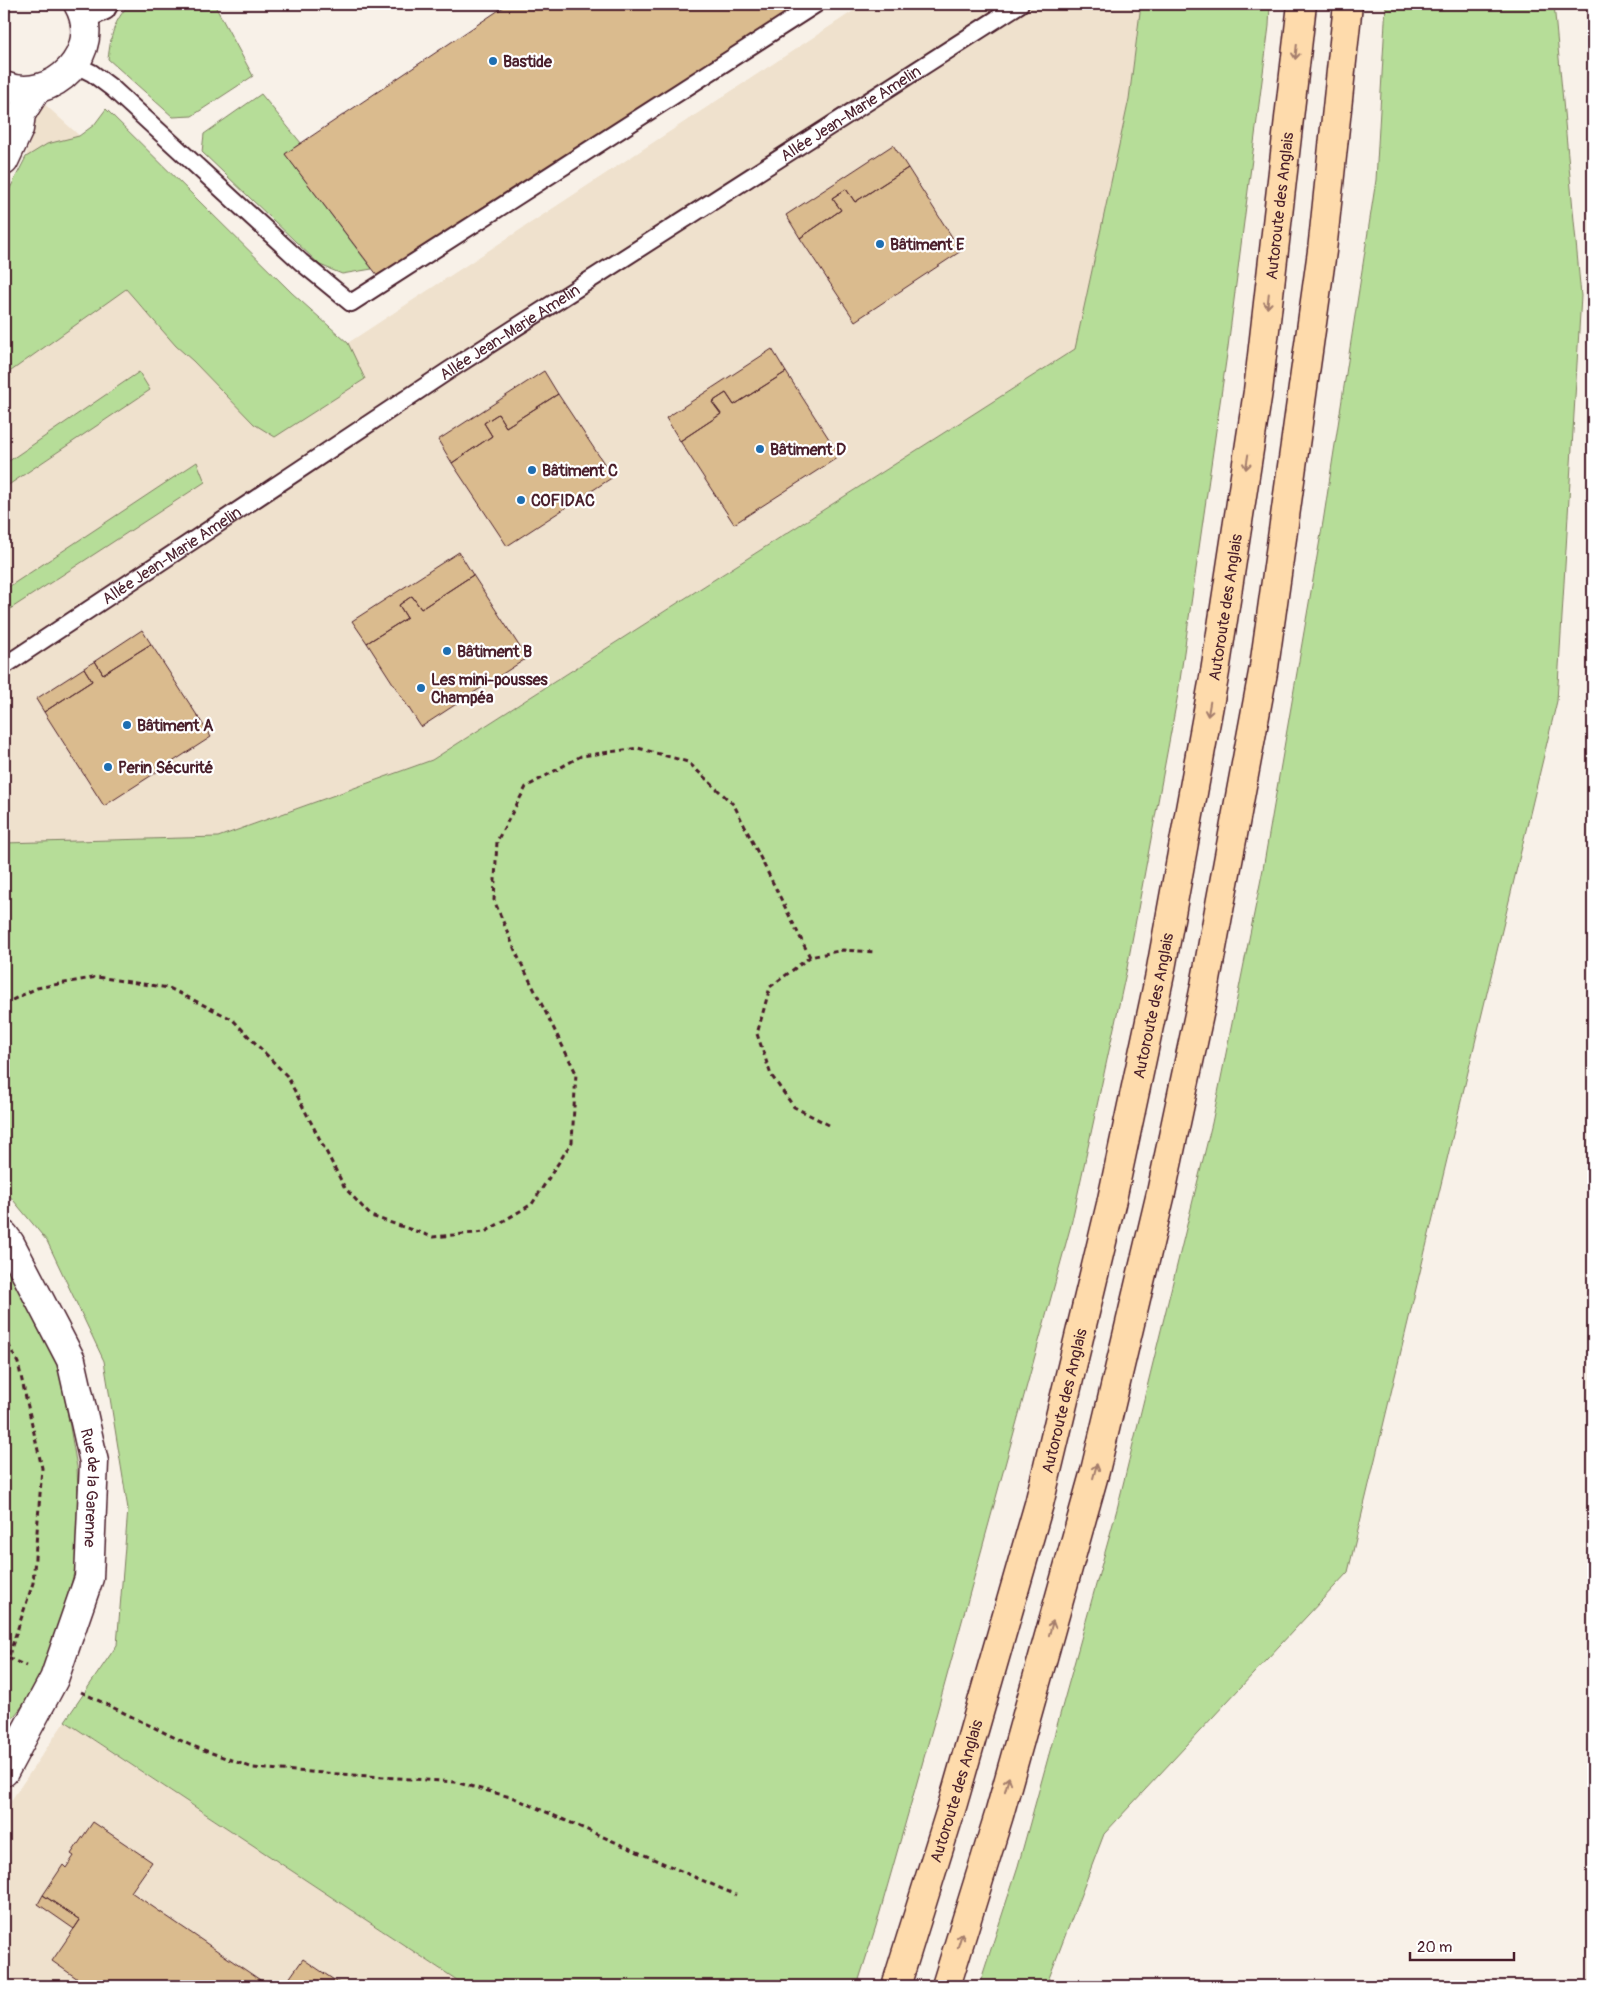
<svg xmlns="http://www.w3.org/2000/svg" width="1597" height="1990" font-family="Pangolin,sans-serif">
	<rect width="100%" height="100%" fill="#f8f1e8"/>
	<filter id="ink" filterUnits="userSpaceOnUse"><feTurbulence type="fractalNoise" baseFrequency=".02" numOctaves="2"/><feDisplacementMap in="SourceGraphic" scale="10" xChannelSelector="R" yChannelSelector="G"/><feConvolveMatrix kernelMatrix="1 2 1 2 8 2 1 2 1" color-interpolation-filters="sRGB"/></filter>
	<g filter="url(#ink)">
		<!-- built -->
		<path fill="#efe1cd" d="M864 4H1141L1129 99 1075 349 432 760 218 837 4 843V236L41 101 325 358Z
			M65 1721 105 1748 466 1986H4V1811Z"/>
		<!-- green -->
		<path fill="#b6dd98" stroke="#807e62" d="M130 4H214L253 76 192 116 173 117 108 59C111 36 113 21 130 4Z
			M1141 4H1270L1269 26 1228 347 1178 694 1127 968 1071 1225 937 1712 876 1926 857 1986H466L65 1721 117 1645 128 1509 104 1361 47 1241 4 1189V843L218 837 432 760 1075 349 1129 99Z
			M1386 4H1554L1581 296 1557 701 1348 1572 1104 1834 1046 1986H979L1018 1866 1117 1509 1212 1123 1263 869 1323 522 1376 180Z
			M261 94 301 143 285 154 372 269 342 274 320 265 202 152 204 134Z
			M106 109 292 293 348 343 365 379 275 437 254 424 193 361 176 346 126 289 4 376V200L26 157 47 144 79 136 94 125Z
			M139 372 150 390 4 488V458L9 461Z
			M197 462 205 482 4 613V590Z
			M4 1253 58 1359 77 1467 80 1548 68 1597 38 1686 4 1729Z"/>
		<!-- building -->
		<path fill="#dabb8e" stroke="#4a1f2b" d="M508 4H804L381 280 285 154Z
			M893 145 908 168 855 202 846 189 832 198 841 210 800 238 786 215Z
			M908 168 961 251 855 321 800 238 841 210 832 198 846 189 855 202Z
			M772 349 786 372 734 405 726 393 712 402 721 414 680 441 666 418Z
			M544 371 558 394 506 427 498 414 484 423 492 436 452 463 438 440Z
			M786 372 840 456 734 524 680 441 721 414 712 402 726 393 734 405Z
			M558 394 613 477 507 546 452 463 492 436 484 423 498 414 506 427Z
			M459 552 473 575 421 609 412 596 399 605 407 618 367 643 352 621Z
			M473 575 527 658 421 727 367 643 407 618 399 605 412 596 421 609Z
			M142 630 151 644 103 674 95 661Z
			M151 644 211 737 104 806 44 712 92 681 84 668 95 661 103 674Z
			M84 668 92 681 44 712 36 699Z
			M93 1822 152 1862 131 1892 269 1986H88L52 1961 80 1920 43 1895 63 1865 66 1868 74 1856 71 1854Z
			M43 1895 80 1920 74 1929 38 1904Z
			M303 1959 343 1986H284Z"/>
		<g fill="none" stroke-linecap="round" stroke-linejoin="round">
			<defs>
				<g id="service">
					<path d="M84 21 106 11 110 4"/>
					<path d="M74 64 92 73 112 88 301 262 351 303 816 4"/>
					<path id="s1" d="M4 666 448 371 1020 4"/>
				</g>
				<g id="minor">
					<path d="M4 86C53 105 105 51 78 4"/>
					<path d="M4 161 19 129 21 114 36 90"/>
					<path id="s2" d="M4 1235 10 1243 71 1360 94 1462 89 1578 54 1679 4 1772"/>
				</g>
				<g id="motorway">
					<path id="s3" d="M896 1986 953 1803 1039 1504 1111 1204 1160 974 1215 672 1258 391 1302 4"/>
					<path d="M946 1986 999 1815 1095 1471 1161 1193 1204 991 1264 667 1322 251 1348 4"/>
				</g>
			</defs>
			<!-- service casing -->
			<use href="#service" stroke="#4a1f2b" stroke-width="20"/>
			<!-- minor casing -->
			<use href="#minor" stroke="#4a1f2b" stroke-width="31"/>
			<!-- motorway casing -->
			<use href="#motorway" stroke="#4a1f2b" stroke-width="31"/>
			<!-- path -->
			<path stroke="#4a1f2b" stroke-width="3" stroke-dasharray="5 4" stroke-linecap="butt" d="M4 1004 37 988 97 977 169 988 232 1019 287 1076 345 1188 371 1216 433 1237 485 1232 532 1204 572 1142 576 1073 517 955 494 900 497 841 526 787 581 756 638 748 688 762 734 805 810 957
				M829 1125 794 1107 771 1075 757 1034 770 987 810 957 843 950 876 952
				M4 1336 18 1363 42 1468 33 1583 4 1670
				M8 1658 26 1666
				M81 1692 190 1745 253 1768 455 1782 514 1798 736 1895"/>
			<!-- service -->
			<use href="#service" stroke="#fff" stroke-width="16"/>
			<!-- minor -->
			<use href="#minor" stroke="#fff" stroke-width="28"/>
			<!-- motorway -->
			<use href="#motorway" stroke="#fedbac" stroke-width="28"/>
		</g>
		<!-- one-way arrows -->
		<defs><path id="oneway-shaft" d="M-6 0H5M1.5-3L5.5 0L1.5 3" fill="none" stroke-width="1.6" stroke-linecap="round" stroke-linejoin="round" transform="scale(1.25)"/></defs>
		<g stroke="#a47d6c">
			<use href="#oneway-shaft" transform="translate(1296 52) rotate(96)"/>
			<use href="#oneway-shaft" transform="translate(1268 301) rotate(96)"/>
			<use href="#oneway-shaft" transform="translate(1247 462) rotate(99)"/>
			<use href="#oneway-shaft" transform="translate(1209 709) rotate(100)"/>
			<use href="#oneway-shaft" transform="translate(1095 1471) rotate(-75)"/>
			<use href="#oneway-shaft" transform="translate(1051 1628) rotate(-74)"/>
			<use href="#oneway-shaft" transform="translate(1007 1784) rotate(-74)"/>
			<use href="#oneway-shaft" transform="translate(960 1940) rotate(-73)"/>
		</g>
	</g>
	<!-- markers -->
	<g fill="#1f6fb2" stroke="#fff" stroke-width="2">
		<circle cx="493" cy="61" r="5"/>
		<circle cx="880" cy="244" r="5"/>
		<circle cx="760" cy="449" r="5"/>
		<circle cx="532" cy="470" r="5"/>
		<circle cx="521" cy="500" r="5"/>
		<circle cx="447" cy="651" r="5"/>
		<circle cx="421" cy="688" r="5"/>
		<circle cx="127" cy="725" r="5"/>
		<circle cx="108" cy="767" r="5"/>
	</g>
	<g text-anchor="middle" stroke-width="4.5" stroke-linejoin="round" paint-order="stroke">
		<!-- poi labels -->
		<g font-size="16" font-weight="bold" fill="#4a1f2b" stroke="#fff" text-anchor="start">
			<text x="503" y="67">Bastide</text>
			<text x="890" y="250">Bâtiment E</text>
			<text x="770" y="455">Bâtiment D</text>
			<text x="542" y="476">Bâtiment C</text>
			<text x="531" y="506">COFIDAC</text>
			<text x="457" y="657">Bâtiment B</text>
			<text x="431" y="685">Les mini-pousses<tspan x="431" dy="18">Champéa</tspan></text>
			<text x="137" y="731">Bâtiment A</text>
			<text x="118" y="773">Perin Sécurité</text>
		</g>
		<!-- street labels -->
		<g font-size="16" fill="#4a1f2b" stroke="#fff">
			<text dy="6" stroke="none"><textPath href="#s1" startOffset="1011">Allée Jean-Marie Amelin</textPath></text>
			<text dy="6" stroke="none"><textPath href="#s3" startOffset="1824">Autoroute des Anglais</textPath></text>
			<text dy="6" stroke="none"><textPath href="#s1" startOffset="606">Allée Jean-Marie Amelin</textPath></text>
			<text dy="6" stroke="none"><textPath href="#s1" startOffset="201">Allée Jean-Marie Amelin</textPath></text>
			<text dy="6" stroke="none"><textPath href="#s3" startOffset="1419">Autoroute des Anglais</textPath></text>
			<text dy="6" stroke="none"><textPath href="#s3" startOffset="1014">Autoroute des Anglais</textPath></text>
			<text dy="6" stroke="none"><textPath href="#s3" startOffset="609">Autoroute des Anglais</textPath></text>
			<text dy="6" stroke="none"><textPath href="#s2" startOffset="272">Rue de la Garenne</textPath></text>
			<text dy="6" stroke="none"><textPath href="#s3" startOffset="204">Autoroute des Anglais</textPath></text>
		</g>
	</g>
	<!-- margin -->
	<rect width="1597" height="1990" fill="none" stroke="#fff" stroke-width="20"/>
	<rect x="10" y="10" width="1577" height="1970" fill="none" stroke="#4a1f2b" stroke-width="2" filter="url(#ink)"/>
	<!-- scale -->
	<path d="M1410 1952v8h104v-8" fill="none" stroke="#4a1f2b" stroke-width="2.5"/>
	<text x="1417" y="1952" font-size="15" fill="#4a1f2b" stroke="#ffffff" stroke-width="4" paint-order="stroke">20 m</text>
</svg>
